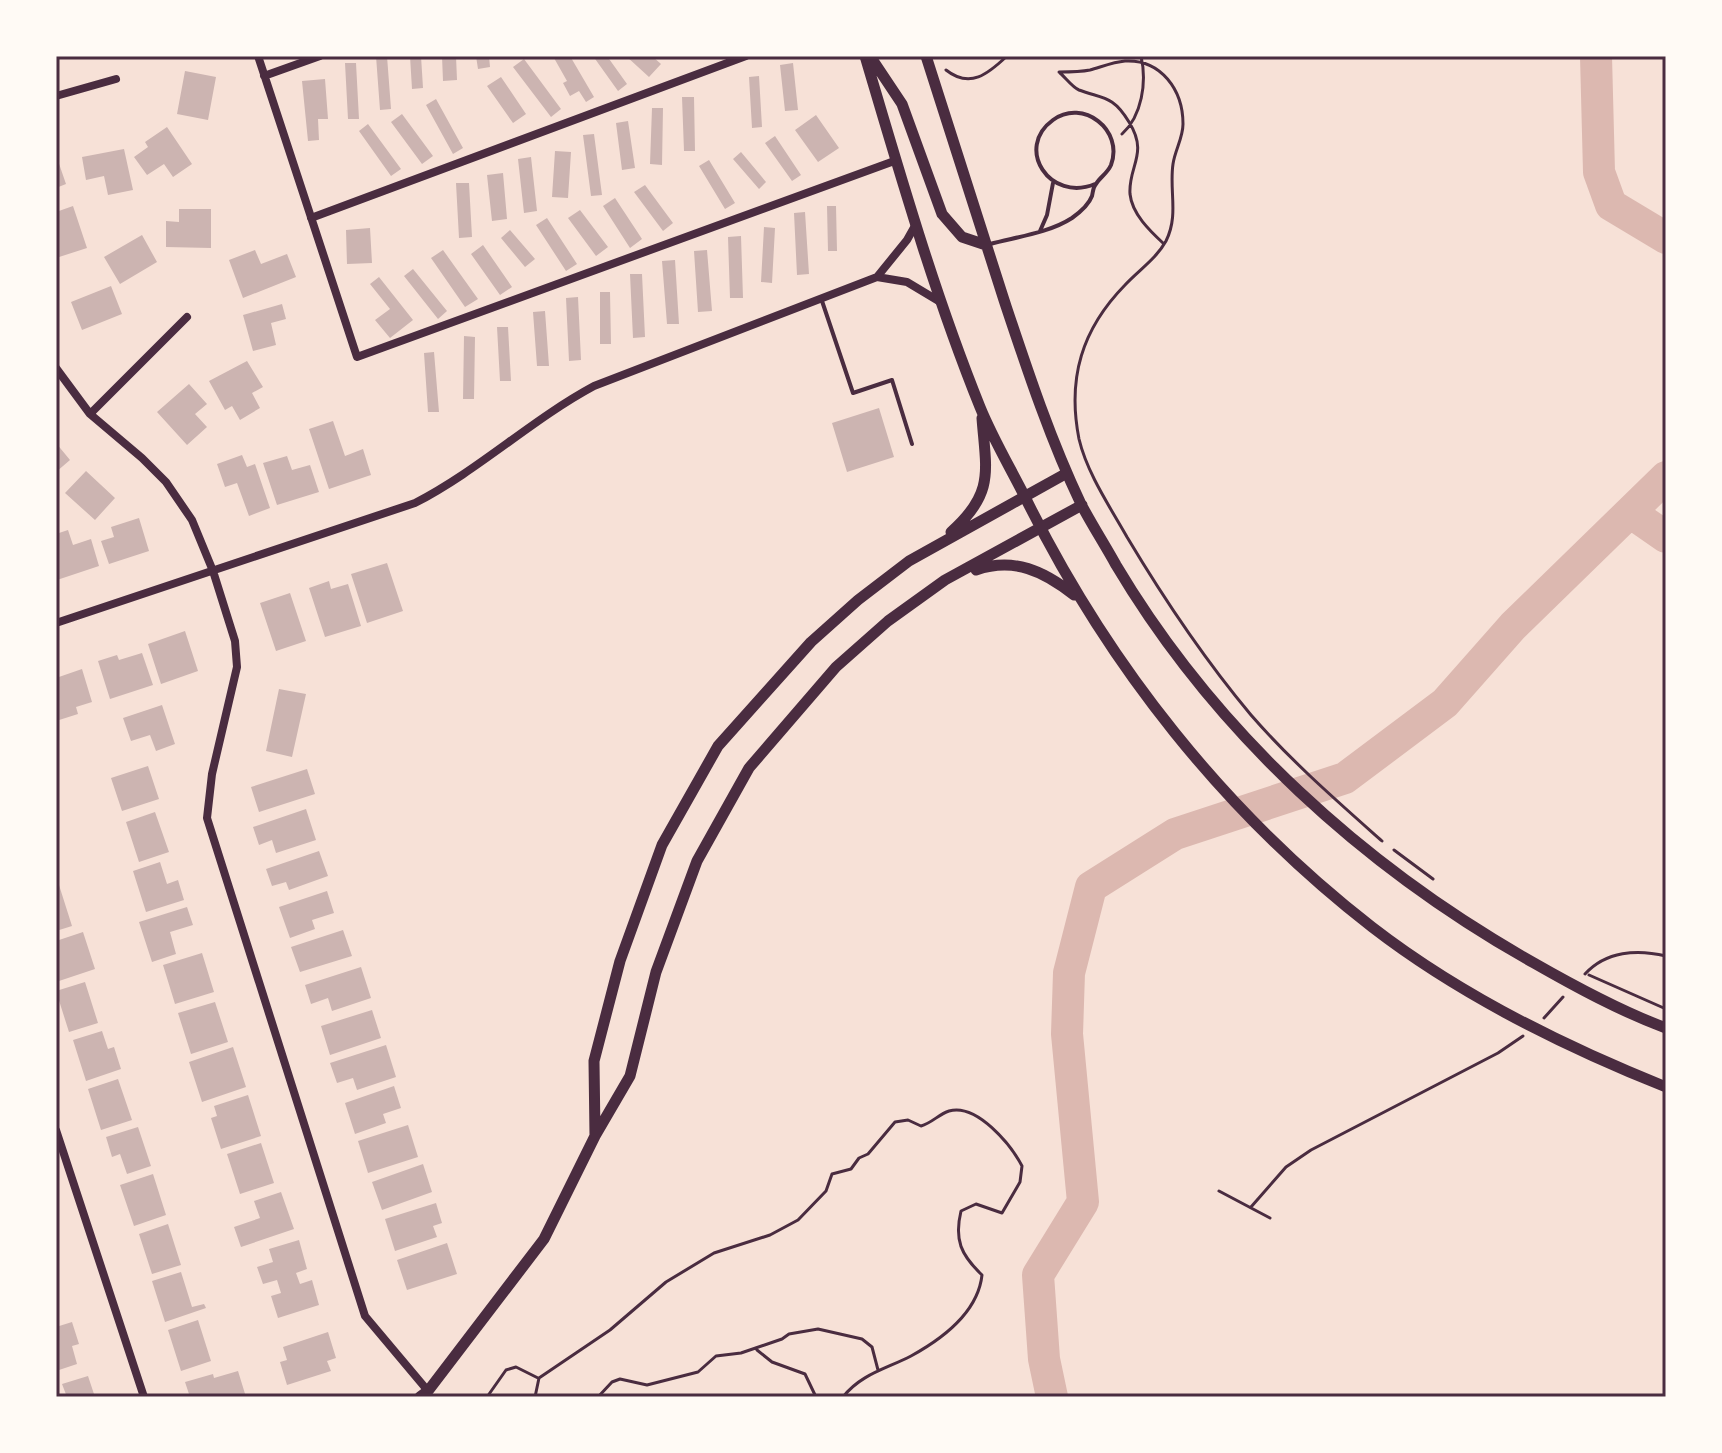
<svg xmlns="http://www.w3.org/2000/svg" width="1722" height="1453" font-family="'Golos Text',sans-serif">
	<rect width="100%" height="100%" fill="#f7e1d7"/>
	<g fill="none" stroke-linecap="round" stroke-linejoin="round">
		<!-- river -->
		<path stroke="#dcb8b0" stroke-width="32" d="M1596 56 1599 172 1611 205 1666 238
			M1630 512 1666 537
			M1052 1397 1044 1359 1038 1275 1083 1202 1067 1034 1069 973 1091 887 1175 834 1345 778 1445 703 1513 626 1666 477"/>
	</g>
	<!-- building -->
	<path fill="#ccb4b1" d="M376 56H387L391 109 380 110Z
		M410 56H421L423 88 412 89Z
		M442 56H456L457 80 443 81Z
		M476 56H489L490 67 478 69Z
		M558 56H570L594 97 586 102 579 91 570 96 563 83 567 81 554 58Z
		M593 56H607L627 84 618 91Z
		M626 56H652L661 64 649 77Z
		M524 59 561 109 551 117 513 67Z
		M345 63H356L359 119H348Z
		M793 63 798 110 785 111 780 65Z
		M185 71 216 77 208 120 177 114Z
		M759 76 762 127 752 128 749 77Z
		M501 77 526 114 513 123 487 86Z
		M325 79 328 119H318L319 140 308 141 302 81Z
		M682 97H694L695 151H684Z
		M436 99 463 148 453 154 426 105Z
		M652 108H663L662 165 650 164Z
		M402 114 433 156 422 164 391 122Z
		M816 115 839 148 818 162 795 130Z
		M628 121 635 168 622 170 616 123Z
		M368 124 401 169 391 176 359 131Z
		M167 127 192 164 173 177 164 164 147 175 134 157 148 147 145 142Z
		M594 134 602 195 591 196 583 135Z
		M775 136 801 175 792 181 765 143Z
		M124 149 133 190 108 195 104 176 86 180 82 157Z
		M555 151 571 152 568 198 552 197Z
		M741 152 766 182 759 189 733 159Z
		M56 155 66 184 56 188Z
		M531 157 537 211 524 213 518 159Z
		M709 160 735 203 725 209 699 166Z
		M503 173 507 219 492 221 487 175Z
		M456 183H469L472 237 459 238Z
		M645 185 673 223 663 231 634 192Z
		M615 198 642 239 630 248 603 206Z
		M73 206 87 248 56 258V212Z
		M827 206H836L837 251H828Z
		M179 209H211V248L166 247V221L179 222Z
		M580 210 608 247 596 256 568 218Z
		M805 212 809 274 797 275 794 213Z
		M547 218 577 264 566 271 536 225Z
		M764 227 775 228 772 283 761 282Z
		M370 228 372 263 347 264 346 230Z
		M510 230 535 259 525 267 501 238Z
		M142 235 157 262 120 284 104 257Z
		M741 236 743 298H730L728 237Z
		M483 245 512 287 500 295 471 254Z
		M255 250 261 264 287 254 296 277 243 298 229 260Z
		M443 250 478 299 465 307 431 258Z
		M707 250 712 311 698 312 694 251Z
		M675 260 679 324H667L662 261Z
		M413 269 447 311 438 319 404 276Z
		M630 274H642L645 337 633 338Z
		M379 277 413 320 390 338 375 320 390 309 370 284Z
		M111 286 122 314 82 330 71 302Z
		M600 292H610L611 344H600Z
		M578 297 581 360 569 361 566 298Z
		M282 304 286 319 271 323 276 345 253 351 243 315Z
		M545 311 549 366H537L533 312Z
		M497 327H508L511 381H500Z
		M464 336 475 337 474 399H463Z
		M434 352 439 412H428L424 353Z
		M247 361 263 387 252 393 260 408 240 420 232 406 225 410 209 381Z
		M189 384 207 404 195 414 207 427 187 445 157 412Z
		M879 408 894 457 847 472 832 423Z
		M333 421 345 456 363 449 371 475 329 489 309 429Z
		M56 443 70 460 56 472Z
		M242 455 247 467 255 464 270 508 249 516 237 483 225 487 217 464Z
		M287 456 292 470 310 465 319 492 277 505 263 463Z
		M86 471 115 498 95 520 65 493Z
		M139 518 149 551 109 564 101 541 114 537 111 527Z
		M68 530 73 545 91 539 99 566 57 580 56 534Z
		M387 563 403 611 367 623 351 574Z
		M329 581 331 589 348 584 361 626 325 637 309 588Z
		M290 593 306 641 276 651 260 603Z
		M185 631 198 671 161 684 148 644Z
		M142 653 153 685 110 699 98 661 117 655 119 660Z
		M82 669 92 702 76 707 78 714 56 721V678Z
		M279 689 306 694 292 757 266 751Z
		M162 705 175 744 156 751 150 735 131 741 123 718Z
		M148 766 159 799 122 811 111 778Z
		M307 769 315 794 259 812 251 787Z
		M306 809 316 840 276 853 272 840 259 845 253 827Z
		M155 812 169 852 139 862 126 822Z
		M319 851 328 876 289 890 286 882 272 886 266 869Z
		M160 862 167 884 178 880 184 900 146 912 133 871Z
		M59 885 72 926 56 931V886Z
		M327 891 334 913 312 920 315 929 290 938 279 907Z
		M187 907 193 925 170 932 176 954 152 962 139 922Z
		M343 930 352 956 300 972 291 947Z
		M83 932 95 969 59 981 56 971V941Z
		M202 953 214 992 175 1004 163 965Z
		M361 967 371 998 332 1011 328 998 311 1004 305 985Z
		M85 982 98 1023 69 1032 56 991Z
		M215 1002 228 1042 191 1054 178 1013Z
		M372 1010 381 1038 330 1055 321 1026Z
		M102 1031 108 1049 114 1047 121 1069 86 1081 73 1040Z
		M386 1045 396 1077 357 1090 353 1078 337 1083 330 1063Z
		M233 1047 246 1087 202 1102 189 1062Z
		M118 1079 132 1120 101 1130 88 1089Z
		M394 1086 401 1108 383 1114 386 1123 355 1134 345 1103Z
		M248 1095 261 1136 221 1149 211 1118 217 1116 214 1106Z
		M408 1125 418 1157 368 1173 358 1141Z
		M138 1127 151 1166 127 1174 120 1154 112 1157 106 1137Z
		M261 1143 274 1183 240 1194 227 1154Z
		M423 1164 432 1192 382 1210 372 1182Z
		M153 1174 166 1215 134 1226 120 1185Z
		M281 1192 294 1229 241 1247 234 1227 260 1218 254 1201Z
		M436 1203 442 1223 433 1226 437 1237 395 1251 385 1219Z
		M168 1224 181 1265 152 1274 139 1234Z
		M299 1240 307 1269 296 1273 300 1284 312 1280 319 1305 278 1318 271 1296 281 1293 277 1280 263 1284 257 1267 273 1262 269 1249Z
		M447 1243 457 1274 407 1290 397 1260Z
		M181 1272 192 1307 204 1304 206 1308 165 1322 152 1281Z
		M198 1320 211 1361 181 1371 168 1330Z
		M72 1322 79 1344 72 1346 77 1364 56 1371V1327Z
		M328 1332 336 1358 327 1361 331 1371 287 1385 280 1362 287 1360 283 1347Z
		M238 1371 246 1397H190L185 1382 213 1374 214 1378Z
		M88 1376 95 1397H67L62 1384Z"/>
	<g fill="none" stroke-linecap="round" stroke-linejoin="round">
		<!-- path -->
		<path stroke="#4a2c40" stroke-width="3" d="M946 70C970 89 988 74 1007 56
			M1059 72C1069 72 1080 72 1090 70 1101 67 1113 62 1125 61 1161 59 1183 90 1183 124 1183 138 1175 150 1173 164 1169 191 1179 215 1166 241 1156 259 1139 270 1125 285 1082 329 1067 378 1079 439 1087 473 1110 507 1127 537 1164 599 1205 660 1251 715 1291 761 1337 801 1382 841
			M1060 73C1066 78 1072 87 1079 90 1103 99 1113 95 1129 122 1149 154 1128 166 1130 194 1132 214 1150 231 1164 244
			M1122 134C1142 116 1147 82 1141 56
			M1394 850 1433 879
			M1585 974C1606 951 1637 949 1666 956
			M1589 975 1666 1009
			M1544 1018 1563 997
			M1219 1191 1270 1218
			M1251 1207 1286 1167 1311 1150 1498 1053 1523 1036
			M757 1350 772 1362 805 1374 816 1397
			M487 1397 506 1370 516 1367 538 1378
			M535 1397 539 1378 610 1330 666 1282 714 1253 770 1235 798 1220 826 1191 832 1174 851 1169 859 1158 868 1154 895 1122 908 1120 921 1126C932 1123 939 1114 949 1111 977 1103 1011 1145 1022 1166L1020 1182 1002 1213 976 1204 961 1211C954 1240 961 1255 982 1275 978 1312 942 1339 911 1356 886 1369 861 1374 843 1397
			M598 1397 612 1382 620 1379 647 1385 698 1372 716 1356 741 1353 782 1339 789 1334 818 1329 862 1339 872 1347 878 1370"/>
		<!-- service -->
		<path stroke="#4a2c40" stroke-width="4" d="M1040 231 1047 215 1053 183
			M990 244C1016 237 1049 233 1072 218 1079 213 1089 204 1092 196 1093 192 1093 187 1096 184 1100 177 1107 174 1111 165 1124 130 1083 98 1053 120 1014 148 1050 203 1095 184
			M822 301 853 393 892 380 912 444"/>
		<!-- minor -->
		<path stroke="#4a2c40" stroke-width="8" d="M258 56 357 357 897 160
			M264 76 320 56
			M56 96 116 79
			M311 218 746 56
			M877 277 907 282 942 303
			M56 368 90 414 142 458 166 482 192 520 213 571 235 641 237 667 212 774 207 818 365 1316 428 1391
			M90 414 187 317
			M56 623 415 503C479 470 531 420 594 386L877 277 907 240 916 224
			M56 1130 144 1397"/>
		<!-- secondary -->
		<path stroke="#4a2c40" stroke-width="11" d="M865 56C900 174 934 293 980 407 993 439 1011 469 1026 499 1108 665 1225 813 1372 927 1460 995 1563 1046 1666 1087
			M870 56 902 104 942 214 962 237 986 245
			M926 56C952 137 978 219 1004 300 1027 369 1050 439 1081 504 1092 525 1105 545 1116 565 1216 733 1365 868 1534 963 1576 987 1620 1011 1666 1028
			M951 532C995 493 986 471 982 418
			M976 570C1014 557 1044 571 1074 595
			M595 1136 594 1061 620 961 662 845 718 746 811 642 858 600 909 561 1067 473
			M420 1397 428 1391 544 1239 595 1136 630 1076 656 972 697 861 749 768 836 667 888 621 945 580 1082 505"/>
	</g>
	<!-- border -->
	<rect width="1722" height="1453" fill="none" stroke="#fffaf5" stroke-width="116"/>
	<rect x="58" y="58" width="1606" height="1337" fill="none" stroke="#4a2c40" stroke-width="3"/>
</svg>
